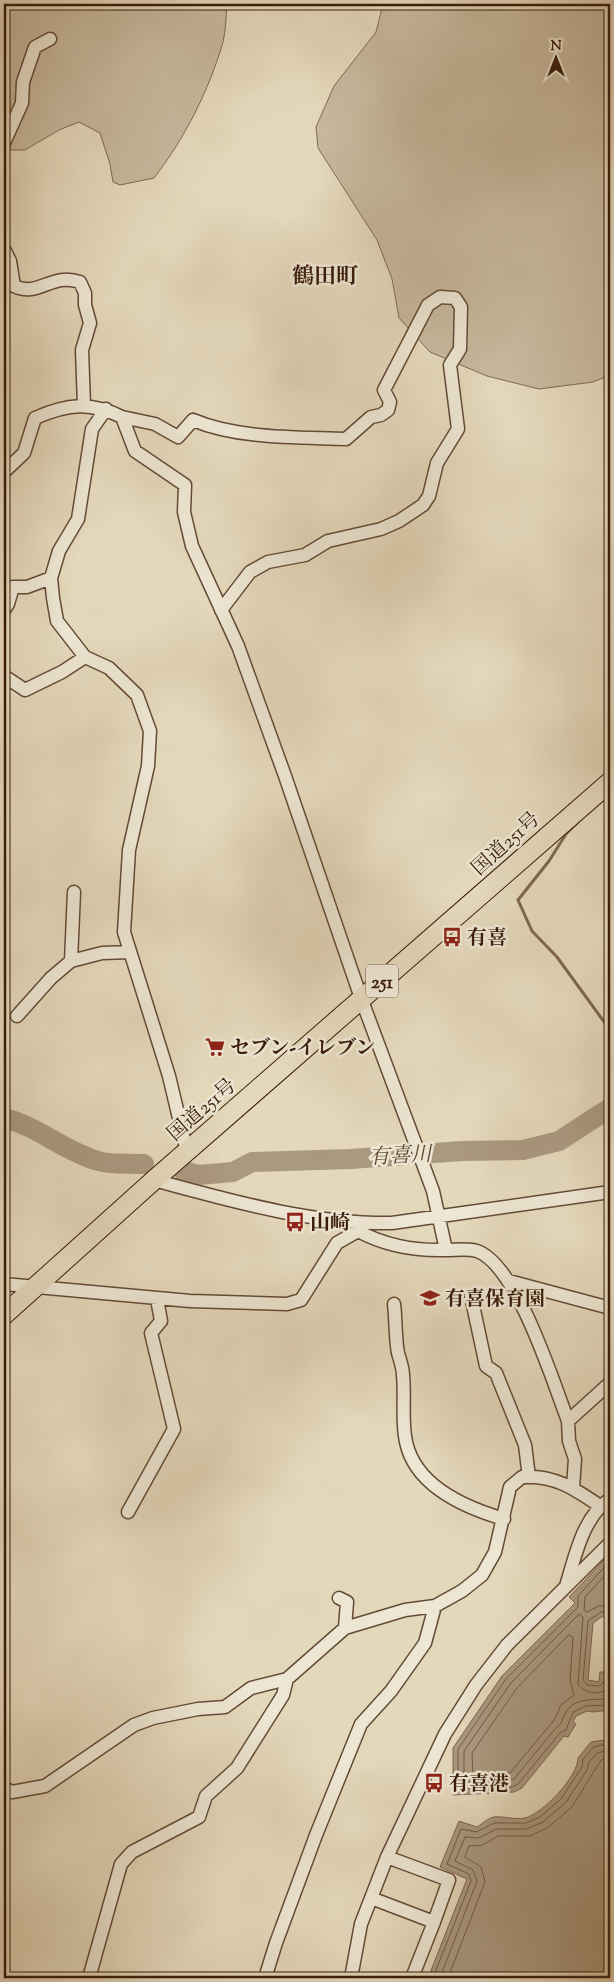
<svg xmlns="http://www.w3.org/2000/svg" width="614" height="1982" font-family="'Sorts Mill Goudy','Noto Serif JP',serif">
	<rect width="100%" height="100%" fill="#e4d8bb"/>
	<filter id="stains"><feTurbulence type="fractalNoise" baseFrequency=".004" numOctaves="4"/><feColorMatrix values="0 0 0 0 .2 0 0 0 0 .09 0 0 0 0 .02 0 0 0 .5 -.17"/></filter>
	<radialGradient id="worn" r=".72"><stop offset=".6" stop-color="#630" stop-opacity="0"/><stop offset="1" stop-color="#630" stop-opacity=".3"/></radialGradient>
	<!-- green -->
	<path fill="#c7b89d" stroke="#806a54" d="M4 4H227C226 16 226 30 223 42 209 90 185 138 154 178L120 185 113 182 110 164 100 133 79 122 59 130 25 150H4Z
		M383 4H610V375L593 382 539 389 487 376 430 352 399 318 392 279 377 240 318 148 316 127 334 86 376 32Z"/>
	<!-- water -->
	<path fill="#aa987f" stroke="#7d6650" d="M610 1554V1618L603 1616 593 1623 588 1680 599 1682 600 1672H606L608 1650 610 1647V1710L593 1712 587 1711 576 1716 573 1722 576 1724 568 1737 564 1736 522 1788 514 1792 453 1795V1748L502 1676 575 1603 569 1597Z
		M610 1739V1969L607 1978H428L467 1879 440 1867 459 1821 477 1827C482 1824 488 1818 494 1817 504 1816 515 1820 525 1818 544 1813 578 1776 578 1758L591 1742Z"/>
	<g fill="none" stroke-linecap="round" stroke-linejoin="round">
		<!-- shore -->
		<path stroke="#725a44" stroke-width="1" d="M610 1561 578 1596V1607L506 1679 458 1749V1789L512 1787 518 1784 560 1733 566 1730 573 1712 586 1706 610 1705
			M610 1570 585 1597 584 1610 587 1612 599 1606H610
			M610 1612H601L588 1621 583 1680 587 1685 600 1686 610 1674
			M569 1635 573 1637 570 1680 574 1695 561 1705 555 1719 510 1773 473 1775 472 1753 517 1688Z
			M610 1683C605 1697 586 1695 578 1684L583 1617 579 1614 511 1683 464 1751V1782L514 1779 555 1729C564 1722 560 1721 566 1712 575 1697 595 1700 610 1699
			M433 1978 471 1881 469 1874 447 1864 461 1829 477 1832 494 1823H526L540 1817 561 1799 582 1767 583 1759 594 1747 610 1743
			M440 1978 477 1881 473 1870 455 1861 465 1837 479 1838 496 1829H526L543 1822 566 1802 587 1770 589 1762 597 1753 610 1750
			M448 1978 485 1882 481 1867 465 1857 469 1846 483 1845 498 1836H530L547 1828 572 1807 601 1760 610 1757"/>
		<!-- stream -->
		<path stroke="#7d6650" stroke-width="3" d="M578 822 566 834 549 861 518 900 532 931 557 957 610 1030"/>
		<!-- river -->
		<path stroke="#aa987f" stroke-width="20" d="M4 1118C37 1126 64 1151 98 1161 111 1165 129 1163 144 1164
			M183 1171 198 1175 233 1172 252 1162 350 1159 462 1151 523 1150 559 1141 610 1108"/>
		<defs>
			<path id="minor" d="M4 143 22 103 23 82 35 47 50 39
				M4 249 10 261 14 286C39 298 51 272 80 282L85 293V305L90 323 82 350 84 406
				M106 409 92 429 78 519 59 551 51 578 53 598 57 621 85 657 109 668 137 695 150 731 148 766 129 850 124 932 169 1076 187 1152
				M122 417 155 424 178 437 193 420C238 439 298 437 346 439L371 417 381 415 388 410 390 402 384 390 428 305 440 297 455 298 461 307 460 349 450 365 458 429 437 463 429 496 423 505 399 521 381 529 328 541 305 555 268 562 250 572 221 610
				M4 472 24 453 35 418C67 404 90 401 122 417L135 451 185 485 184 512 192 546 238 646 285 776 361 998 433 1191 446 1250C455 1250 468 1248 477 1251 517 1265 553 1382 568 1421L569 1441 575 1459 573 1488
				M4 610 8 604 13 587H27L51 578
				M4 676 25 690 62 672 85 657
				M74 892 71 961 102 953 130 952
				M17 1016 51 978 71 961
				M154 1180C232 1201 310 1224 392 1223L610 1192
				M358 1231C386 1246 415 1251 446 1250
				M509 1281 610 1308
				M4 1284 190 1301 287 1304 301 1300 337 1243 358 1231 359 1223
				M471 1296 486 1366 496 1373 525 1445 529 1477
				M394 1304C396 1320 395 1337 398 1353 400 1360 403 1368 403 1375 405 1395 402 1416 405 1436 411 1484 463 1507 504 1519
				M568 1421 610 1383
				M128 1512 174 1429 151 1333 161 1321 157 1299
				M566 1586C575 1557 583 1516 610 1499
				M339 1598 347 1602 345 1628
				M4 1788 12 1792 45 1786 134 1725 153 1718 198 1709 225 1707 251 1688 287 1679 345 1628 405 1610 435 1606 462 1591 482 1575 495 1552 510 1487 522 1477C553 1474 575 1489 600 1506
				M371 1898 434 1922 449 1880 387 1857
				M89 1978 121 1864 132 1852 199 1817 206 1796 237 1768 283 1695 287 1679
				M265 1978 276 1943 316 1835 361 1724 391 1691 425 1643 435 1606
				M351 1978 361 1924 387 1857 445 1734 476 1685 507 1645 610 1543
				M412 1978 434 1922"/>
			<path id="highway" d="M4 1315 154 1180 610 782"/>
		</defs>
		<!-- minor casing -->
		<use href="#minor" stroke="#644a36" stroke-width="15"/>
		<!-- highway casing -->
		<use href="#highway" stroke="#391b0a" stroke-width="21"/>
		<!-- minor -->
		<use href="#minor" stroke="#ede6d3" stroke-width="12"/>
		<!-- highway -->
		<use href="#highway" stroke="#e4d8bb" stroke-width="19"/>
	</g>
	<!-- icons -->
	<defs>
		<symbol id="bus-bare" viewBox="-9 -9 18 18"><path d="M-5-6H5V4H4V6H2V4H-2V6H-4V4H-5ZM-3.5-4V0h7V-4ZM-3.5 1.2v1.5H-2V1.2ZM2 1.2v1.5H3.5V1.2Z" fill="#8f2418" stroke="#ede6d3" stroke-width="2.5" paint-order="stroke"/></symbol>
		<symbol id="supermarket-bare" viewBox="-9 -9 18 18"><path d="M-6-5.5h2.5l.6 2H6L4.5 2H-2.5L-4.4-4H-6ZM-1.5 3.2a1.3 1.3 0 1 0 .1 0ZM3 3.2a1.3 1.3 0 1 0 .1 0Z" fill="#8f2418" stroke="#ede6d3" stroke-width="2.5" paint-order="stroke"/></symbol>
		<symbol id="school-bare" viewBox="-9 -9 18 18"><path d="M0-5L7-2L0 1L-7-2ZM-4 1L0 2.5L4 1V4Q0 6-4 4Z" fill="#8f2418" stroke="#ede6d3" stroke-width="2.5" paint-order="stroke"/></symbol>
	</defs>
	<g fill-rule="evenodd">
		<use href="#bus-bare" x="438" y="923" width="28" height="28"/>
		<use href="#supermarket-bare" x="201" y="1033" width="28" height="28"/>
		<use href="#bus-bare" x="281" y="1208" width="28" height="28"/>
		<use href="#school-bare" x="416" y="1284" width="28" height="28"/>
		<use href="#bus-bare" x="420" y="1769" width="28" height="28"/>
	</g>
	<g text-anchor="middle" stroke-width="5" stroke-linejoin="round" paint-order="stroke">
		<!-- shield labels -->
		<rect fill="#ede6d3" stroke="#6f5846" stroke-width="1" x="366" y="964.5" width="32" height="33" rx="4"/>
		<g font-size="19" font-weight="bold" fill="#391b0a">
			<text x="382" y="988">251</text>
		</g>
		<!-- street labels -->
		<g font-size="20" fill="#391b0a" stroke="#ede6d3">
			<text transform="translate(505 843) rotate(-42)" y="7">国道251号</text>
			<text transform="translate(201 1109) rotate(-41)" y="7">国道251号</text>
		</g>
		<!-- poi labels -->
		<g font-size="20" font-weight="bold" fill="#391b0a" stroke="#ede6d3" text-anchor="start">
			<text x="467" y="944">有喜</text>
			<text x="230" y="1054">セブン-イレブン</text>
			<text x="310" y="1229">山崎</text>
			<text x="445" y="1305">有喜保育園</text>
			<text x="449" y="1790">有喜港</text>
		</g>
		<!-- water labels -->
		<g font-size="21" font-style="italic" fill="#614733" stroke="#ede6d3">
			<text transform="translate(400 1155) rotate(-3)" y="7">有喜川</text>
		</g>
		<!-- quarter labels -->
		<g font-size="22" font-weight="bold" fill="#391b0a" stroke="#ede6d3">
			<text x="325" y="283">鶴田町</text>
		</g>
	</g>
	<!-- margin -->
	<rect width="614" height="1982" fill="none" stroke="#e4d8bb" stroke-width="20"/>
	<rect x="5" y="5" width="604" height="1972" fill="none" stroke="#391b0a" stroke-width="2.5"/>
	<rect x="10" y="10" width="594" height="1962" fill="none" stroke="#391b0a"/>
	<!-- north arrow -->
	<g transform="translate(556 58)" stroke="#ede6d3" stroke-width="4" paint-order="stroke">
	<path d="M0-4L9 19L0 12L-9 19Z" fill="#391b0a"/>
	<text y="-8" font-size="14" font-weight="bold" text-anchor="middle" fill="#391b0a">N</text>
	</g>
	<rect width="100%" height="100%" filter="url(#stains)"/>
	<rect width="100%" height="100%" fill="url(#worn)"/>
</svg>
